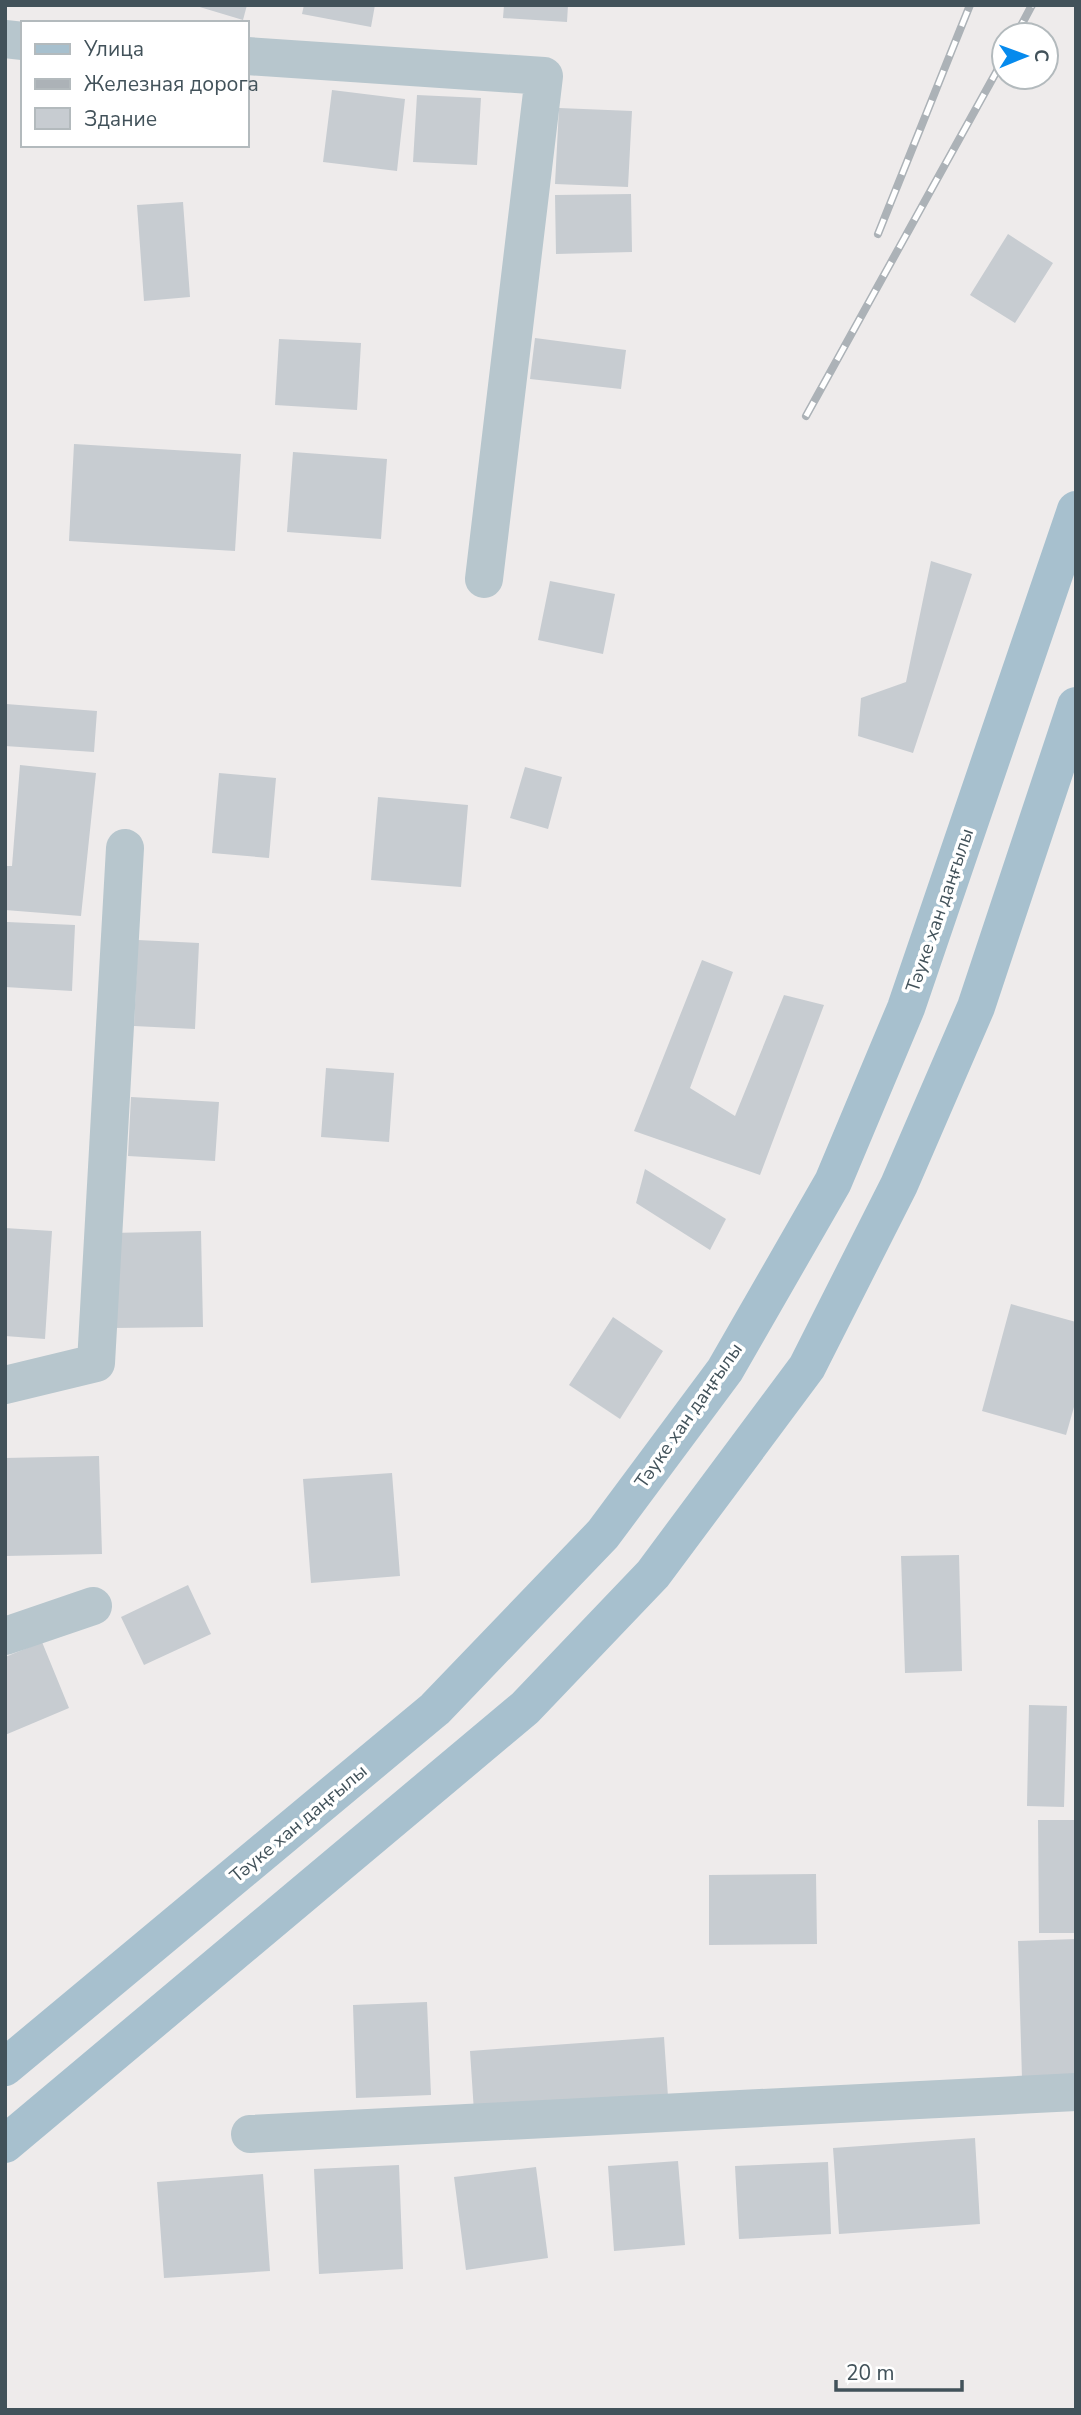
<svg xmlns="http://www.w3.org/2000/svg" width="1081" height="2415" font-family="'Nunito Sans',sans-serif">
	<rect width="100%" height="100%" fill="#eeebeb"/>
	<!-- building -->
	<path fill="#c7ccd1" d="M193 5H247L243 20Z
		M304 5H375L371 27 302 14Z
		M504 5H568L567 22 503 18Z
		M332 90 405 99 397 171 323 162Z
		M417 95 481 98 477 165 413 162Z
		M559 108 632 111 628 187 555 184Z
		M631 194 632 252 556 254 555 195Z
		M183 202 190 297 144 301 137 205Z
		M1008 234 1053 263 1015 323 970 295Z
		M535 338 626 350 621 389 530 379Z
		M279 339 361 343 357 410 275 405Z
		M74 444 241 454 235 551 69 541Z
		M293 452 387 459 381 539 287 532Z
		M931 561 972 574 913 753 858 736 861 698 906 682Z
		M550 581 615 594 603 654 538 640Z
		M6 704 97 711 94 752 5 746Z
		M20 765 96 773 81 916 5 910V866H12Z
		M525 767 562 777 548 829 510 818Z
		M219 773 276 778 269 858 212 853Z
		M378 797 468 805 461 887 371 880Z
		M7 922 75 925 72 991 5 987Z
		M138 940 199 943 195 1029 134 1026Z
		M702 960 733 972 690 1088 735 1116 784 995 824 1005 760 1175 634 1131Z
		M326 1068 394 1073 389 1142 321 1137Z
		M131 1097 219 1102 215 1161 128 1156Z
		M645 1169 726 1219 710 1250 636 1203Z
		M5 1228 52 1231 45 1339 5 1336Z
		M201 1231 203 1327 112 1328 111 1233Z
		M1011 1304 1076 1322V1400L1066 1435 982 1411Z
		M613 1317 663 1351 620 1419 569 1385Z
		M99 1456 102 1554 5 1556V1458Z
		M392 1473 400 1576 311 1583 303 1479Z
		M959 1555 962 1671 905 1673 901 1556Z
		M188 1585 211 1634 144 1665 121 1617Z
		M42 1642 69 1708 5 1735V1657Z
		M1029 1705 1067 1706 1064 1807 1027 1806Z
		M1038 1820H1076V1933H1039Z
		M816 1874 817 1944 709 1945V1875Z
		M1076 1939V2078L1022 2079 1018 1941Z
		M427 2002 431 2095 356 2098 353 2005Z
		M664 2037 668 2097 474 2112 470 2051Z
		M975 2138 980 2224 839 2234 833 2148Z
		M678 2161 685 2245 614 2251 608 2166Z
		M828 2162 831 2234 739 2239 735 2166Z
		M399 2165 403 2269 319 2274 314 2169Z
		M536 2167 548 2258 466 2270 454 2177Z
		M263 2174 270 2271 164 2278 157 2182Z"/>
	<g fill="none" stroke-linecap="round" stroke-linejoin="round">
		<!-- minor -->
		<path stroke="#b7c6cd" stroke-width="38" d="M5 39 23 41
			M247 56 544 76 484 579
			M5 1385 96 1363 125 848
			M5 1636 93 1606
			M250 2134 1076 2092"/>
		<!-- primary -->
		<path stroke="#a7c0ce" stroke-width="38" d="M5 2067 435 1709 603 1534 725 1370 833 1182 906 1008 1076 510
			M5 2144 525 1708 653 1574 807 1367 899 1185 976 1007 1076 706"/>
		<defs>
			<path id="rail" d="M1016 35 1032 5
				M878 234 970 5
				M806 416 1004 58"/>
		</defs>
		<!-- rail casing -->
		<use href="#rail" stroke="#acb2b7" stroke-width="8"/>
		<!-- rail -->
		<use href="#rail" stroke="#fff" stroke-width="5" stroke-dasharray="16" stroke-linecap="butt"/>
	</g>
	<g text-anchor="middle" stroke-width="7" stroke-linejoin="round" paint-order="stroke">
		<!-- street labels -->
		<g font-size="19" fill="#42525a" stroke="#fff">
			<text transform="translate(939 910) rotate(-71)" y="7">Тәуке хан даңғылы</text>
			<text transform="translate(688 1415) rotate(-55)" y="7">Тәуке хан даңғылы</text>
			<text transform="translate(298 1823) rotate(-40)" y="7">Тәуке хан даңғылы</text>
		</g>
	</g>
	<!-- border -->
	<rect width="1081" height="2415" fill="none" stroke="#42525a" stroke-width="14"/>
	<!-- legend -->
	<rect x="21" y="21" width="228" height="126" fill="#ffffff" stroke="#b3babd" stroke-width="2"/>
	<rect x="35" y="44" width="35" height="10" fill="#a7c0ce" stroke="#b3babd" stroke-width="2"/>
	<text x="84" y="56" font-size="21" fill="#42525a">Улица</text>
	<rect x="35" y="79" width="35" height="10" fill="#acb2b7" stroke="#b3babd" stroke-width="2"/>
	<text x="84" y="91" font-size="21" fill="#42525a">Железная дорога</text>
	<rect x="35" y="108" width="35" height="21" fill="#c7ccd1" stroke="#b3babd" stroke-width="2"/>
	<text x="84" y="126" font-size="21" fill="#42525a">Здание</text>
	<!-- north arrow -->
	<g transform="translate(1025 56) rotate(89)"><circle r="33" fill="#ffffff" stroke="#b3babd" stroke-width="2"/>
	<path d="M0-5L12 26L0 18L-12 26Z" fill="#068aed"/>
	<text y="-10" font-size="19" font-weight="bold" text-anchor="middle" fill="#42525a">С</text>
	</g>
	<!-- scale -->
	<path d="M836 2380v10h126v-10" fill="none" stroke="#42525a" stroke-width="3.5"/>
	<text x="846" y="2380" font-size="21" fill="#42525a" stroke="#ffffff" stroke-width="5" paint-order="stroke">20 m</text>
</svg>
